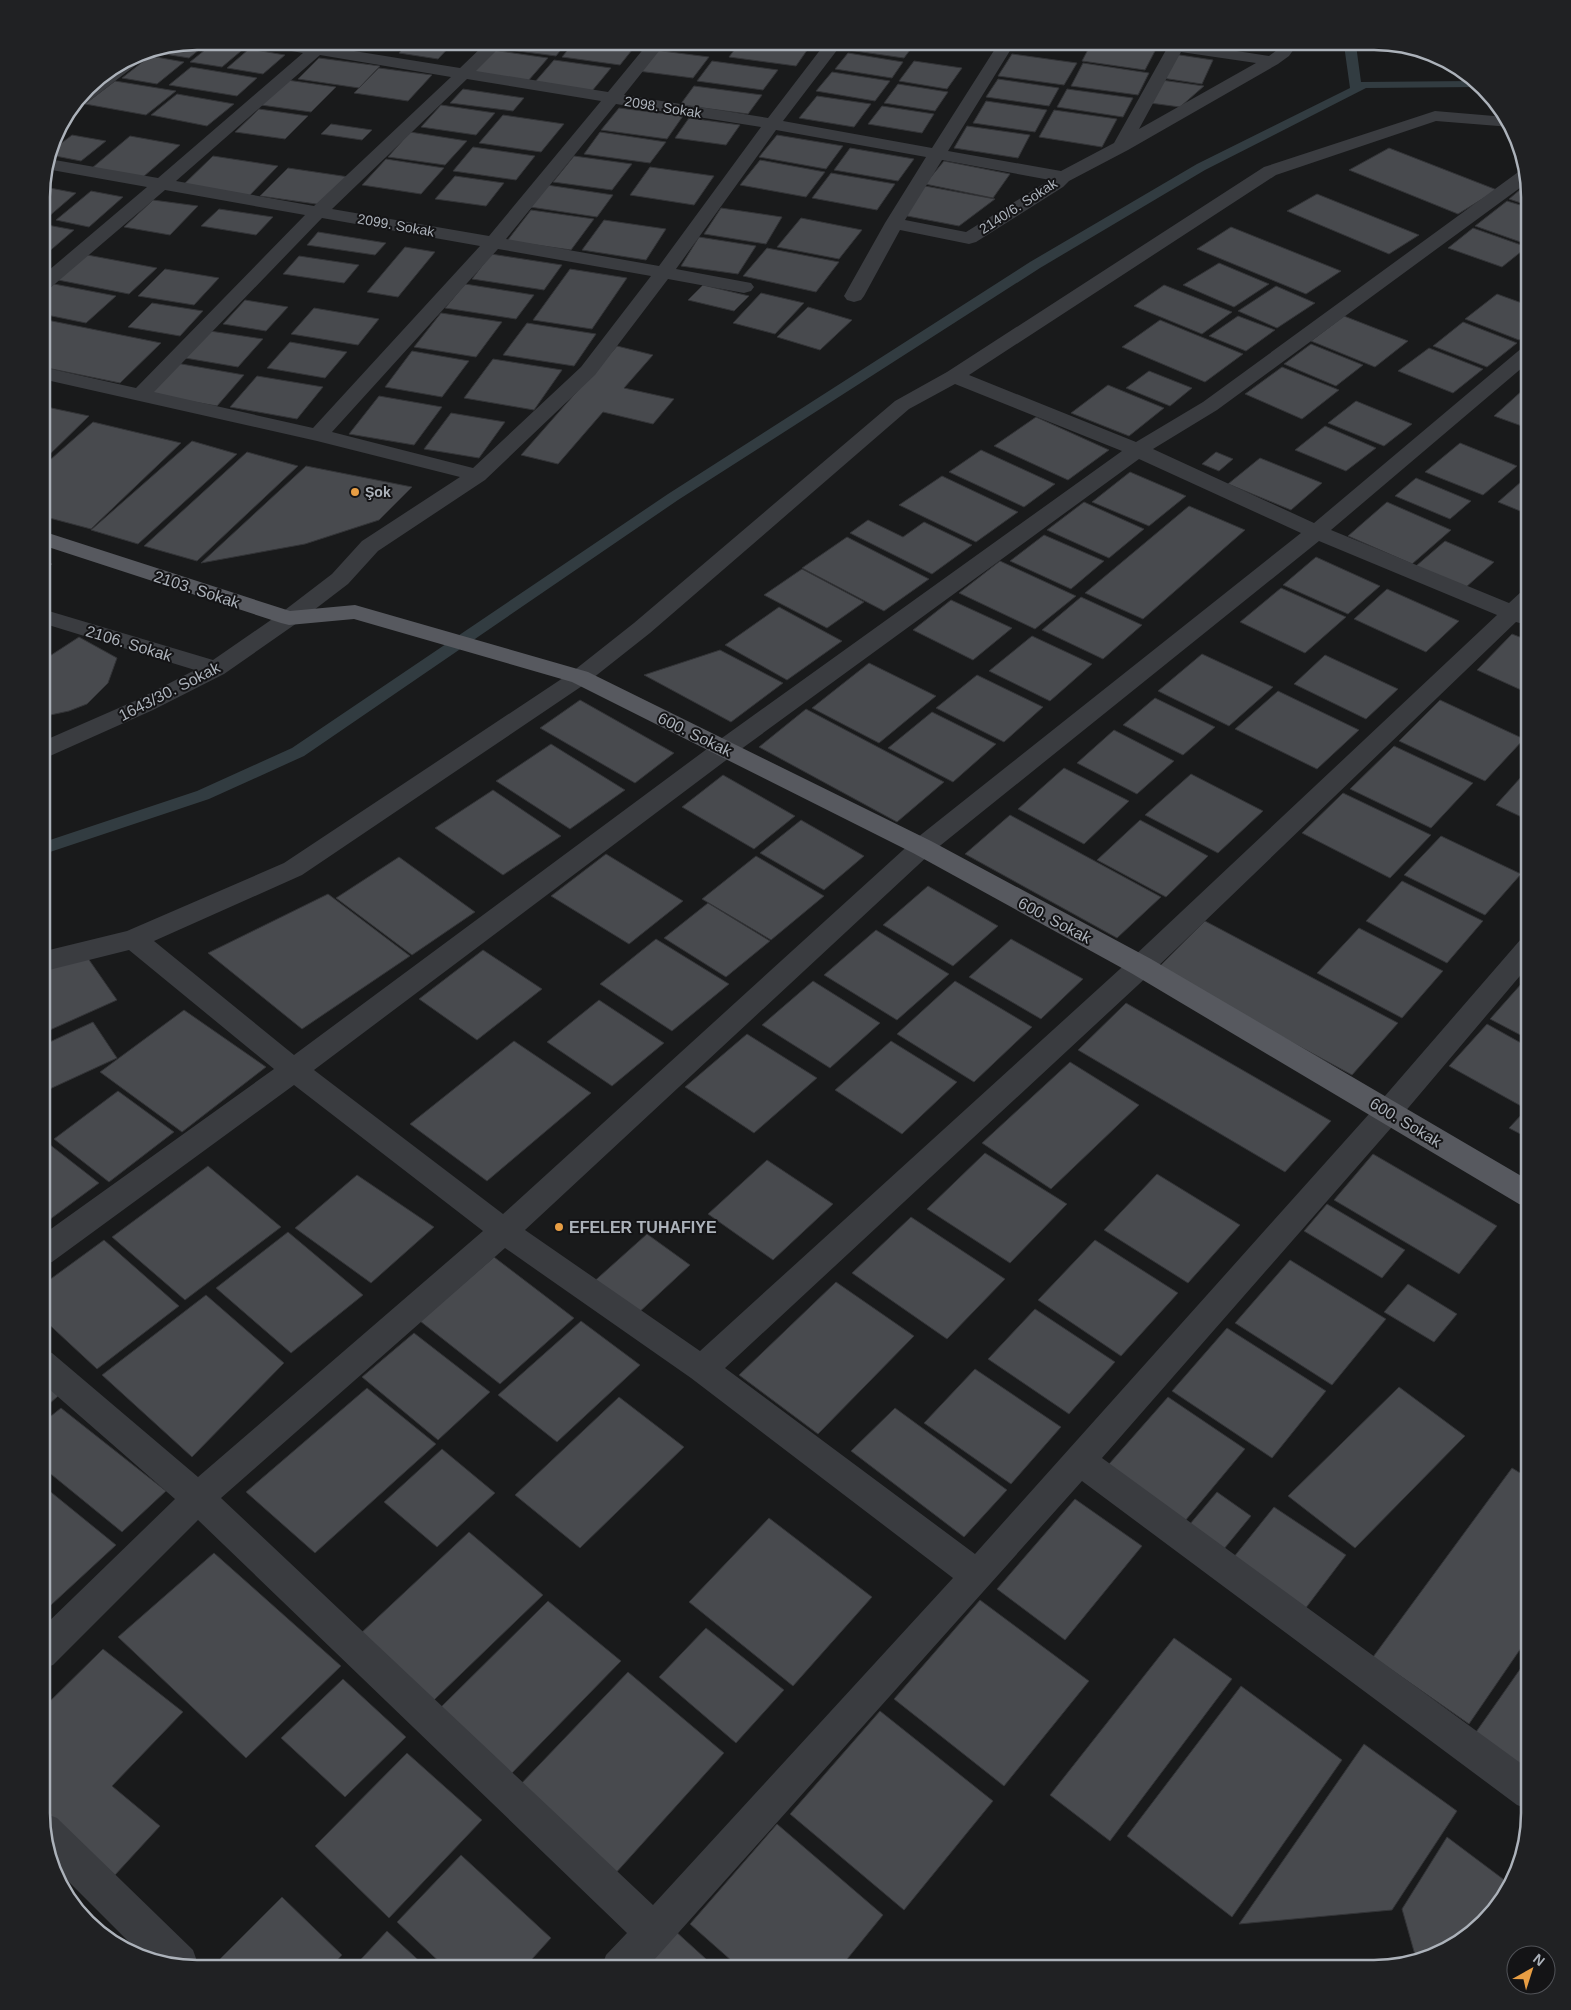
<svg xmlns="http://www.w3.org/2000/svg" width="1571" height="2010" font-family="Helvetica,sans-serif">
	<rect width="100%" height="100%" fill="#191a1b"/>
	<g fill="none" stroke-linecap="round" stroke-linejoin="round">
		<!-- stream -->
		<path fill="#323c41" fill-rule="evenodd" d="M1347 42H1358L1356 45 1361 82 1471 81 1478 87 1366 88 1205 170 1040 268 678 500 304 756 209 799 41 855V843L197 791 292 748 668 494 1030 262 1197 164 1350 88 1344 45Z"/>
	</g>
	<!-- building -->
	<path fill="#484a4e" stroke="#333437" d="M197 41H210L189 58 158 53 165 48Z
		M216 41 247 46 222 67 190 62Z
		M339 41H389L381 50 336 44Z
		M410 41H455L438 59 399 53Z
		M501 41H568L556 56 495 48Z
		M575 41H608L636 45 620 65 562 57Z
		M741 41H778L810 46 796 66 729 57Z
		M855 41H913L916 42 904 58 848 50Z
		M936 41H972L968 46Z
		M1092 42 1155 51 1145 70 1082 61Z
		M1183 42H1237L1233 50 1182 43Z
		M249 49 285 55 263 74 227 68Z
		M492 50 548 58 528 81 471 73Z
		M654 50 709 57 693 78 638 71Z
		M848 53 903 62 892 78 835 69Z
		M1012 54 1077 63 1064 85 998 76Z
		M1173 54 1213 60 1202 84 1162 78Z
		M150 56 184 62 157 84 122 78Z
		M319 58 380 66 359 88 298 79Z
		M554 60 611 68 592 91 534 83Z
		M712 61 778 70 763 90 697 81Z
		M914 61 962 68 947 89 899 81Z
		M1083 63 1149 73 1138 95 1071 86Z
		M191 67 257 78 237 96 169 85Z
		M379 68 432 75 408 101 354 93Z
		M832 72 890 81 875 101 816 91Z
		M998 79 1059 88 1049 106 986 97Z
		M287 80 336 87 311 112 261 105Z
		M1161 80 1204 86 1180 107 1150 103Z
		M115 81 176 91 146 115 85 104Z
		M898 84 948 92 935 111 884 103Z
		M694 86 762 95 748 114 680 105Z
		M463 89 524 98 513 111 450 103Z
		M1067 89 1133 98 1123 117 1057 107Z
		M177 94 234 104 207 126 151 115Z
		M817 96 871 104 854 127 799 118Z
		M986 101 1047 110 1035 132 973 123Z
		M441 105 495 113 476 135 421 127Z
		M882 106 934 114 922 133 868 124Z
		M619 108 683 116 667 139 601 130Z
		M259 109 308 116 285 139 235 132Z
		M1054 110 1117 119 1102 147 1039 137Z
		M503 115 564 124 541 152 479 143Z
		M689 118 740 125 726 145 675 138Z
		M331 124 372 130 362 140 321 134Z
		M967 126 1030 135 1018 158 954 148Z
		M410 132 467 141 445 165 388 157Z
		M600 132 666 142 650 163 584 154Z
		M72 135 106 141 81 161 50 155 51 151Z
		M777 135 843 146 826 169 759 157Z
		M130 136 180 145 143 177 92 168Z
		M473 147 535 156 516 180 453 171Z
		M850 148 914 159 898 181 834 170Z
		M1389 148 1497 190 1458 214 1349 170Z
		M213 156 278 166 249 196 182 186Z
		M574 156 632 164 612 190 553 182Z
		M386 159 444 168 421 194 362 185Z
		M760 160 825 172 806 197 740 185Z
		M944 161 1010 174 993 198 925 184Z
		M650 167 714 176 694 205 630 195Z
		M288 168 349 177 323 205 260 196Z
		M831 173 895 184 877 210 812 198Z
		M455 176 504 183 486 206 435 199Z
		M1528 183 1530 206 1509 199Z
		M547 185 613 195 597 217 530 207Z
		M925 186 995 199 959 226 902 215Z
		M50 188 76 193 47 218 42 217V195Z
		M91 191 123 197 89 227 56 220Z
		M1317 194 1419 235 1389 254 1287 211Z
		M153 200 198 206 170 235 124 227Z
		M1507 201 1530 208 1529 245 1475 226Z
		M721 208 782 217 766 244 704 234Z
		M219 209 273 217 256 235 201 226Z
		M531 210 594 219 571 250 507 241Z
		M801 218 862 230 839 259 777 247Z
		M604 220 666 229 646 260 582 250Z
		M42 224 74 230 45 255H42Z
		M1231 227 1341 271 1306 294 1197 249Z
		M1473 228 1527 247 1502 267 1448 248Z
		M318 232 386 243 375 255 307 245Z
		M699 237 756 246 738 274 681 266Z
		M405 247 435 252 398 297 367 292Z
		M767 248 839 262 816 292 743 276Z
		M82 254 157 268 129 294 53 279Z
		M491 254 562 265 544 290 472 279Z
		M299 256 359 265 344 283 283 274Z
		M1219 263 1269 284 1234 307 1183 285Z
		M165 269 219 278 194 305 138 296Z
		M570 269 627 278 592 329 533 320Z
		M54 284 116 296 86 323 42 314V295Z
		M465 284 534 295 516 319 445 308Z
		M703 285 749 296 734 311 688 300Z
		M1164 285 1232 312 1202 334 1134 306Z
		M1276 286 1315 303 1277 328 1238 311Z
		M761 293 804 303 775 334 733 323Z
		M1497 294 1530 306V331L1519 340 1465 319Z
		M245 300 288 307 266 331 223 324Z
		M152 303 203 311 180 336 128 327Z
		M808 307 852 320 820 350 777 337Z
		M314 308 379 319 358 345 291 334Z
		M441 313 502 322 476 357 414 347Z
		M1238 316 1275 330 1246 351 1209 336Z
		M1344 316 1408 341 1375 367 1311 341Z
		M42 319 161 343 120 383 42 367Z
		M1160 320 1243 354 1205 382 1122 347Z
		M1463 322 1517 343 1487 367 1433 346Z
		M527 323 596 334 574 366 503 355Z
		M210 331 263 339 238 367 185 358Z
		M290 342 347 352 325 378 267 368Z
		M1311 344 1363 365 1336 386 1284 364Z
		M617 346 653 355 624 388 674 399 653 424 603 412 558 464 521 455Z
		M1429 348 1483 369 1453 393 1398 371Z
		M412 351 469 361 442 397 385 387Z
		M493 359 562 370 534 410 464 398Z
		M176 363 244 375 217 406 147 394Z
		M1282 367 1339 390 1302 419 1245 394Z
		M1149 371 1192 388 1170 406 1126 388Z
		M257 376 323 387 297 419 230 407Z
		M1108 385 1164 408 1129 436 1071 413Z
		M1524 389 1530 391V429L1494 416Z
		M379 396 442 407 414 445 349 434Z
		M1356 401 1412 424 1384 446 1328 423Z
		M42 406 89 416 43 461 42 460Z
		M451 413 505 422 479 458 424 449Z
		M1036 417 1109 450 1068 480 994 446Z
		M93 422 181 443 91 529 42 516V467Z
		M1325 426 1376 448 1346 471 1295 450Z
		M192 441 237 454 138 544 91 530Z
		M1460 443 1517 466 1483 495 1425 472Z
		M981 450 1055 484 1024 507 949 472Z
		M247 452 298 466 197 561 144 546Z
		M1216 452 1233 459 1219 471 1202 464Z
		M1260 458 1322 483 1291 510 1228 484Z
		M306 466 412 487 379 520 305 544 201 563Z
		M1130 472 1186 496 1149 526 1092 502Z
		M1530 474V515L1498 502Z
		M942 476 1018 512 976 542 899 505Z
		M1416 478 1471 501 1450 519 1395 496Z
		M1084 502 1144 529 1109 558 1047 530Z
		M1387 502 1451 530 1412 564 1348 536Z
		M1189 506 1245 530 1143 619 1085 593Z
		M868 520 903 537 924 522 972 545 932 574 850 533Z
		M1044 535 1104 561 1071 589 1010 561Z
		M847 537 929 579 884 611 802 568Z
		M1445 541 1494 562 1465 588 1416 566Z
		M1316 557 1380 586 1348 614 1283 585Z
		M42 561 52 564 42 574Z
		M1000 561 1076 596 1035 629 959 593Z
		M802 569 864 602 827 628 764 595Z
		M1281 588 1346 617 1305 653 1240 622Z
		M1387 589 1459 621 1426 652 1354 619Z
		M1081 597 1142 625 1103 659 1042 630Z
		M951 600 1012 628 973 660 913 630Z
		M779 607 842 641 787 680 725 645Z
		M1512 634 1530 641V694L1477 670Z
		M1032 636 1092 664 1050 701 989 671Z
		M79 637 117 658 108 683 87 704 69 711 41 717 42 661Z
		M720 650 783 683 731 722 644 675Z
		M1202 654 1273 687 1229 726 1158 691Z
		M1325 655 1398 689 1366 719 1294 684Z
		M869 663 936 696 879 743 812 708Z
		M977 675 1043 707 1004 742 936 708Z
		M1278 691 1359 730 1317 769 1235 729Z
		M1155 698 1215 727 1183 755 1123 725Z
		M580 700 674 753 635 783 540 728Z
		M1440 700 1524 739 1485 781 1399 741Z
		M806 709 944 782 897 822 759 747Z
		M932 712 996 744 953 782 888 748Z
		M1114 730 1174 761 1137 794 1077 763Z
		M551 744 625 790 570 829 496 781Z
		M1394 746 1473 783 1431 828 1350 789Z
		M1530 767V821L1496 805Z
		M1064 768 1129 801 1084 844 1018 809Z
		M1191 774 1263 811 1218 853 1145 815Z
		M723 775 795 816 754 849 682 807Z
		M493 790 561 836 503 875 435 828Z
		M1343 793 1431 835 1390 878 1302 833Z
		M1010 815 1161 897 1117 938 965 854Z
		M801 820 864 856 824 890 760 853Z
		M1140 820 1208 856 1166 897 1097 860Z
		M1441 836 1521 874 1485 915 1404 875Z
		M606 854 683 901 629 944 551 896Z
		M756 856 824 896 771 940 702 899Z
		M399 857 475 912 412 955 336 898Z
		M1402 881 1483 921 1447 963 1366 921Z
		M928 886 998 926 953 966 883 925Z
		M328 894 410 956 302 1029 208 953Z
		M708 903 770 941 726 977 664 938Z
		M1205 921 1398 1023 1352 1075 1157 969Z
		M1359 928 1443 971 1402 1018 1317 973Z
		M876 930 949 974 897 1020 824 975Z
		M656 939 729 984 672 1031 600 984Z
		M1011 939 1083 979 1041 1019 969 977Z
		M483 950 542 989 477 1040 419 999Z
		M85 954 117 1000 41 1034V973Z
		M1530 974V1040L1490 1019Z
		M813 981 880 1023 830 1068 762 1025Z
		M955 981 1032 1027 974 1082 897 1034Z
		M599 1000 664 1043 612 1086 547 1042Z
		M1126 1003 1331 1121 1285 1172 1078 1050Z
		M184 1010 266 1067 182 1132 100 1072Z
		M93 1022 117 1058 41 1093V1046Z
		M1487 1024 1530 1048V1111L1449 1066Z
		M747 1034 817 1078 754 1133 685 1087Z
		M514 1041 591 1093 487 1181 410 1124Z
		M891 1041 957 1082 902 1134 835 1090Z
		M1070 1062 1139 1105 1051 1189 982 1143Z
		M118 1091 174 1132 109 1182 54 1139Z
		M1523 1113 1530 1117V1139L1509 1128Z
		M49 1144 99 1183 41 1226V1150Z
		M985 1153 1067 1204 1010 1263 927 1209Z
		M1373 1154 1497 1226 1459 1274 1334 1200Z
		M767 1160 833 1204 773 1260 708 1214Z
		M208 1166 281 1227 185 1300 112 1237Z
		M1157 1174 1240 1225 1188 1283 1104 1230Z
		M357 1175 434 1227 371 1283 295 1228Z
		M1327 1204 1405 1250 1382 1278 1304 1231Z
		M911 1217 1005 1279 947 1339 852 1273Z
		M288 1232 363 1295 291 1353 216 1288Z
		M647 1234 690 1265 634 1317 590 1285Z
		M104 1240 179 1306 97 1369 41 1317V1286Z
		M1095 1240 1178 1293 1121 1356 1038 1300Z
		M494 1257 574 1318 500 1384 420 1321Z
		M1290 1260 1386 1319 1332 1385 1235 1323Z
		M836 1282 914 1336 818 1434 739 1375Z
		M1408 1284 1457 1314 1434 1342 1384 1312Z
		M206 1295 284 1363 192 1457 102 1375Z
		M1035 1309 1115 1362 1069 1414 988 1359Z
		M581 1321 640 1365 557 1442 498 1395Z
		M1227 1328 1326 1391 1272 1458 1172 1391Z
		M414 1333 490 1392 438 1440 362 1377Z
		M975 1369 1061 1427 1011 1484 924 1423Z
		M41 1373 65 1390 41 1411Z
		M1399 1387 1465 1436 1355 1548 1288 1496Z
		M367 1388 436 1444 315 1553 246 1492Z
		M619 1397 684 1447 580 1548 515 1495Z
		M1168 1397 1245 1449 1180 1527 1102 1472Z
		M61 1408 166 1491 122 1532 41 1466V1424Z
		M895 1408 1007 1490 964 1537 851 1451Z
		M442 1449 495 1493 437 1547 384 1502Z
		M1512 1468 1530 1479V1635L1469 1724 1373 1657Z
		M41 1484 116 1545 51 1605 41 1597Z
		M1217 1492 1251 1516 1219 1555 1184 1531Z
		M1075 1499 1142 1546 1065 1640 997 1589Z
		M1274 1507 1346 1555 1302 1613 1229 1563Z
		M769 1518 872 1597 793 1686 689 1602Z
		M469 1532 543 1595 434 1700 360 1634Z
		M214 1553 341 1666 246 1758 118 1637Z
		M980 1600 1089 1681 1004 1786 894 1699Z
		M548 1601 621 1661 510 1775 439 1709Z
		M706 1628 784 1690 736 1743 659 1677Z
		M1174 1638 1232 1679 1110 1841 1050 1795Z
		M103 1649 183 1712 112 1786 160 1826 115 1875 41 1811V1710Z
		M1530 1655V1785L1469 1742Z
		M628 1672 724 1753 614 1875 517 1788Z
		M343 1679 406 1737 345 1797 281 1738Z
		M1241 1686 1342 1760 1232 1917 1127 1836Z
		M880 1711 993 1801 904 1910 790 1814Z
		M1364 1744 1457 1811 1392 1910 1239 1924Z
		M407 1753 482 1820 389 1918 315 1846Z
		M777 1824 883 1915 839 1969H741L690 1924Z
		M1447 1837 1511 1885 1509 1891 1460 1943 1417 1962 1402 1909Z
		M461 1855 551 1938 523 1969H447L397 1922Z
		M282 1897 342 1955 329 1969H210Z
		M673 1929 717 1969H638Z
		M387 1931 428 1969H352Z
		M1190 1960 1192 1969H1097Z"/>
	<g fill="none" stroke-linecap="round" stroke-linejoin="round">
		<!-- minor -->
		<path fill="#3a3c40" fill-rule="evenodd" d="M254 41H294L313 44 316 41H333L329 47 460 68 488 41H506L476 71 608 92 650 41H667L624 95 768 118 827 41H844L783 121 932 148 1000 41H1016L948 151 1061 171 1114 143 1166 50 1139 45 1137 42H1186L1185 43 1269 56 1277 50 1283 42H1299L1289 56 1278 64 1128 150 1069 181 1063 187 976 242 969 244 900 230 864 296 861 300 854 302 847 300 844 296 885 223 926 157 776 130 676 269 751 283 754 287 751 291 744 293 668 279 595 375 485 480 378 551 348 584 297 623 224 674 153 710 41 760V742L137 700 195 670 42 623V609L213 660 281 613 332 574 362 541 460 477 317 441 42 379V367L136 388 305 215 165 190 49 289 42 291V276L147 187 46 169 49 159 158 178 303 53 262 46 256 44ZM1181 52 1256 63 1139 129ZM320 55 451 77 314 206 176 181ZM467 79 601 101 489 236 332 209ZM616 104 761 127 659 266 506 239ZM942 160 1050 180 966 232 905 220ZM322 218 480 246 313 428 154 392ZM498 249 651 276 581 367 473 468 332 432Z
			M150 51 149 55 85 104H76L93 81 99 77 138 53Z
			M1435 111 1506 117 1511 127 1436 121 1276 175 969 375 1136 442 1203 402 1521 170 1526 169 1528 182 1217 410 1153 449 1314 523 1523 347 1530 345V361L1331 530 1509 603 1522 591 1530 589V609L1528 611H1530V626L1516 622 1151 973 725 1368 975 1554 1378 1104 1521 939 1530 937V964L1398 1120 1102 1458 1530 1770V1810L1517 1805 1082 1481 646 1969H601L606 1955 627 1933 198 1520 53 1665 41 1669V1629L175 1499 41 1382V1349L52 1353 198 1477 483 1231 294 1085 52 1262 41 1265V1236L274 1069 129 950 41 972V952L127 931 284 863 572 672 634 623 895 401 947 372 1264 167ZM955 384 1122 451 715 743 294 1055 154 941 302 875 588 682 650 633 909 409ZM1139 459 1301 533 913 841 503 1214 314 1070 733 755ZM1319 541 1497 615 1131 959 700 1351 525 1230 931 853ZM505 1248 691 1378 953 1578 653 1905 221 1498Z
			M44 1813 57 1818 193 1950 198 1964 196 1969 141 1954 52 1865 47 1854 41 1814Z"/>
		<!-- major -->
		<path fill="#57595f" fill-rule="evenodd" d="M42 531 290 611 355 605 588 672 931 841 1151 959 1530 1181V1208L1519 1204 1131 973 913 853 572 682 354 619 289 625 281 623 42 545Z"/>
	</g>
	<!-- markers -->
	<g fill="#e89e44" stroke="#141416" stroke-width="2">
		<circle cx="355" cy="492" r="5"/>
		<circle cx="559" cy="1227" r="5"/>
	</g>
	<g text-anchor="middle" stroke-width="4" stroke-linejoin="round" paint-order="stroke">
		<!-- far-street labels -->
		<g font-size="14" fill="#acb2ba" stroke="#141416">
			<text transform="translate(663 107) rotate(9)" y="5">2098. Sokak</text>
			<text transform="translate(1018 206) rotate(-33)" y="5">2140/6. Sokak</text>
			<text transform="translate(396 225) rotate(10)" y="5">2099. Sokak</text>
		</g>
		<!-- far-poi labels -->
		<g font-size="14" font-weight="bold" fill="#acb2ba" stroke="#141416" text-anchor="start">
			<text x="365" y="497">Şok</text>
		</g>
		<!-- street labels -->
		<g font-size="16" fill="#acb2ba" stroke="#141416">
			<text transform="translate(197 589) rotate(18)" y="6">2103. Sokak</text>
			<text transform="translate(129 643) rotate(17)" y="6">2106. Sokak</text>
			<text transform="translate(169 691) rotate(-27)" y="6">1643/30. Sokak</text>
			<text transform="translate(695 734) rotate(26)" y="6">600. Sokak</text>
			<text transform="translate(1055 920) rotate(28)" y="6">600. Sokak</text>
			<text transform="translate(1406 1122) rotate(31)" y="6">600. Sokak</text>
		</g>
		<!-- poi labels -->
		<g font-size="16" font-weight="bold" fill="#acb2ba" stroke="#141416" text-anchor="start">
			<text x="569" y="1233">EFELER TUHAFIYE</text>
		</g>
	</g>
	<!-- crop -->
	<path d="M0 0H1571V2010H0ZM197 50H1374A147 147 0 0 1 1521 197V1813A147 147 0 0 1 1374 1960H197A147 147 0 0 1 50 1813V197A147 147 0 0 1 197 50Z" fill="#202123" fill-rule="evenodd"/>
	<path fill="none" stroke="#acb2ba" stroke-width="2.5" d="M197 50H1374A147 147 0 0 1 1521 197V1813A147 147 0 0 1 1374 1960H197A147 147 0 0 1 50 1813V197A147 147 0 0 1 197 50Z"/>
	<!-- north arrow -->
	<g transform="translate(1531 1970) rotate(39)"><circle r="24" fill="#141416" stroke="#515358"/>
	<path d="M0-4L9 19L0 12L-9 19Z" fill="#e89e44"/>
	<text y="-8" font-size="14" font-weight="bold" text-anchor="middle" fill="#acb2ba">N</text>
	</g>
</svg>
